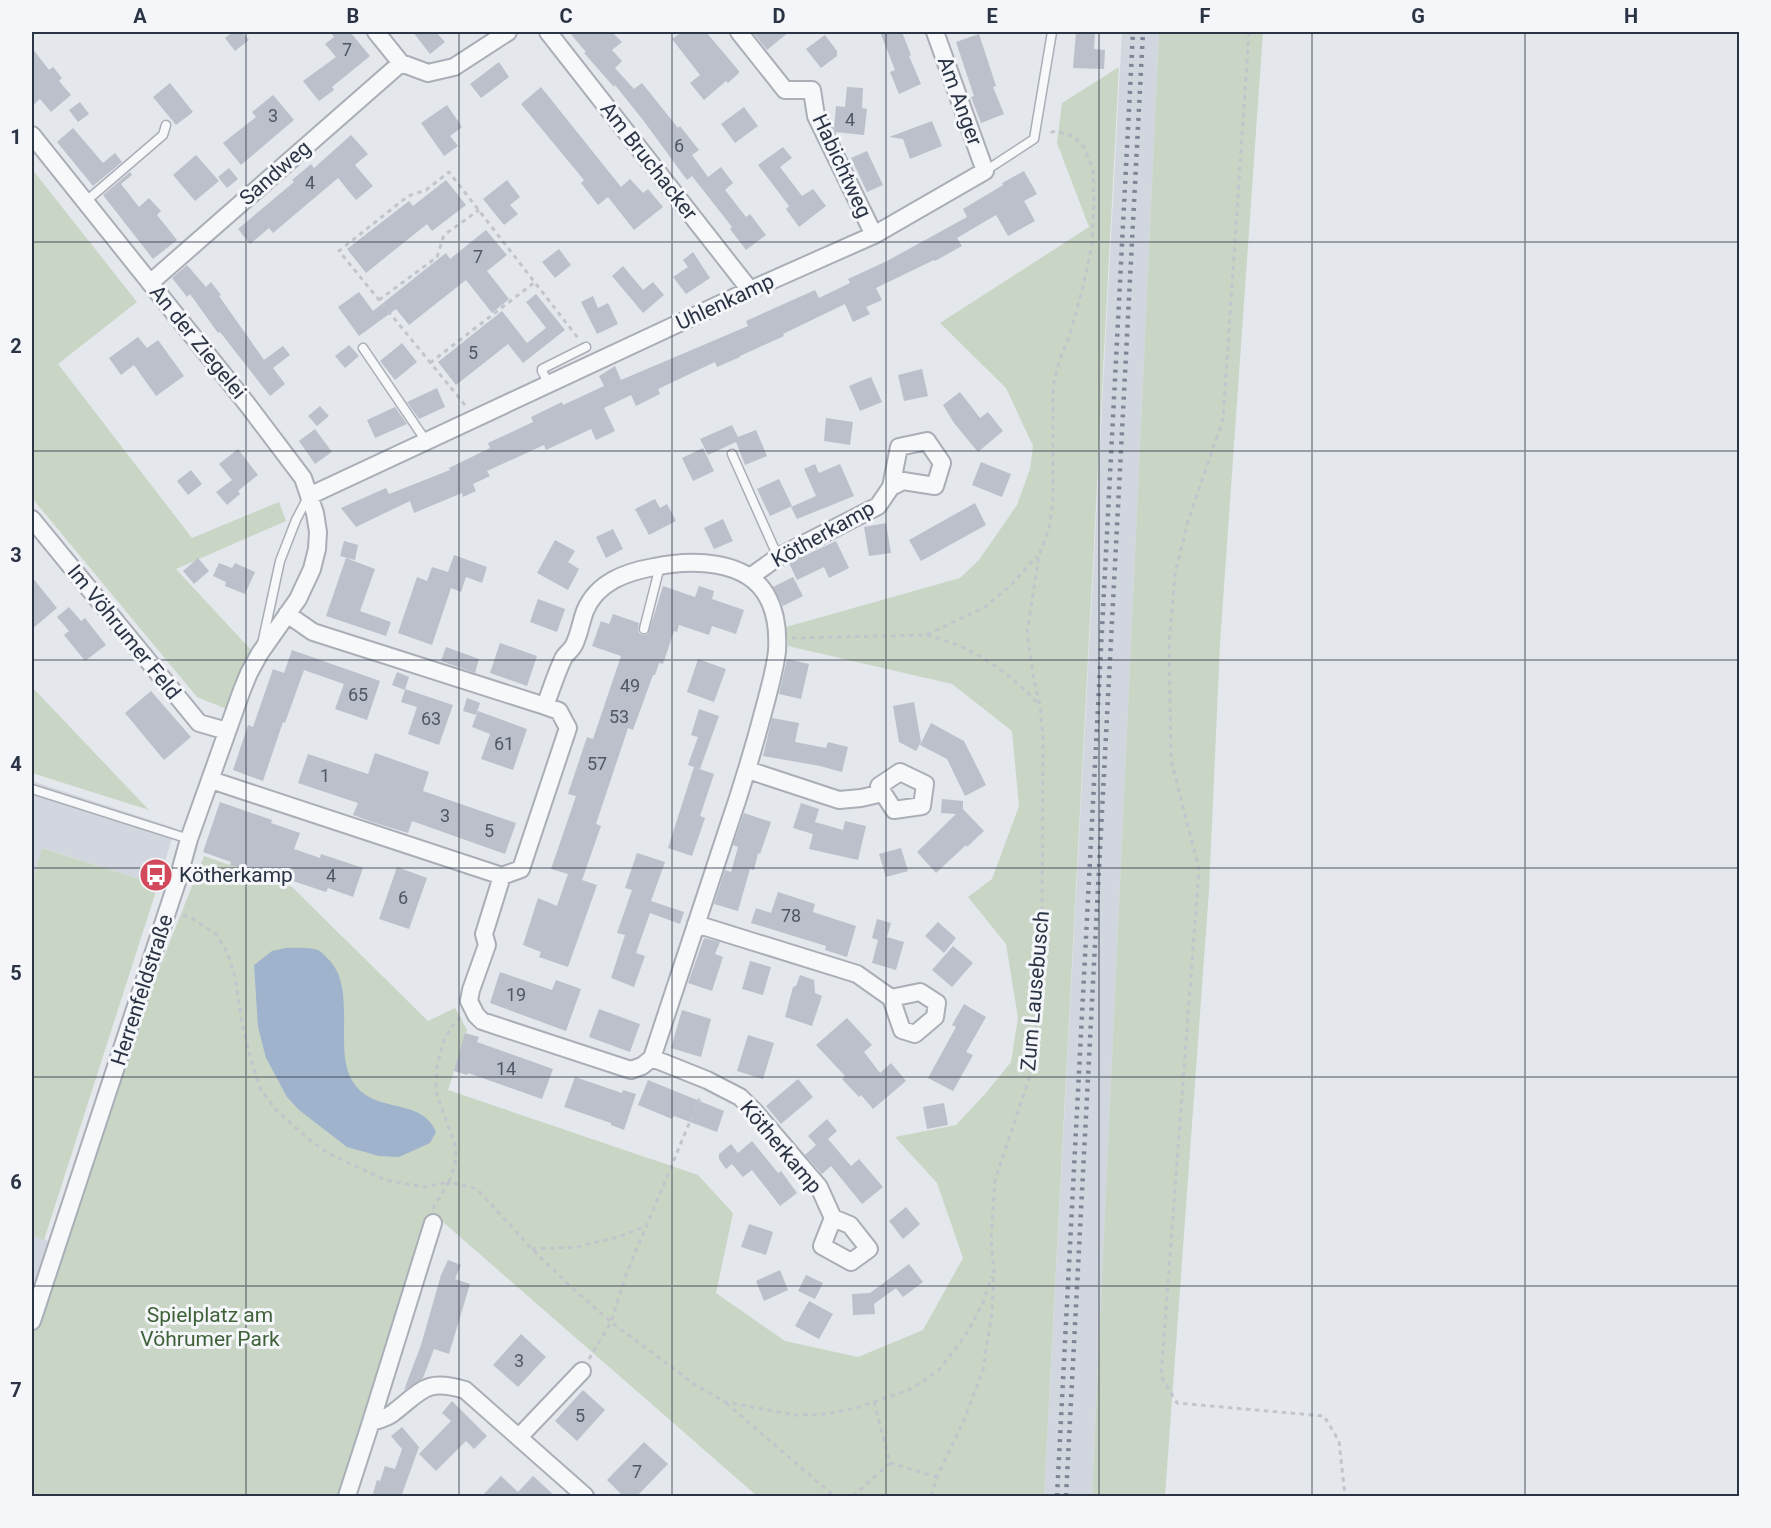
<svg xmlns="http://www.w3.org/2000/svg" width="1771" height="1528" font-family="Roboto,sans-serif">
	<rect width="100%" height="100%" fill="#e4e7ec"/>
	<!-- built -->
	<path fill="#d2d6de" d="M1122 32H1159L1092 1496H1044Z
		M32 781 175 828 158 885 43 848 32 884Z
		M32 1235 56 1244 32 1321Z"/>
	<!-- green -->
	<path fill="#c9d6c5" d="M1159 32H1263L1220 644 1209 890 1165 1496H1092Z
		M1119 67 1044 1496H757L443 1222 351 1496H32V1321L97 1125 204 856 292 887 428 1021 455 1008 467 1030 448 1090 698 1175 733 1213 716 1293 785 1341 858 1357 923 1330 963 1258 937 1183 895 1137 956 1125 985 1094 1011 1062 1018 1018 1006 944 968 897 992 879 1019 806 1012 731 952 684 788 646 786 627 960 578 979 560 1017 505 1030 469 1033 446 1006 388 940 323 1089 227 1057 143 1062 103Z
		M32 169 137 302 58 364 192 538 279 502 286 521 176 569 253 652 229 710 197 697 32 498Z
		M32 687 149 810 32 773Z
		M42 848 158 885 44 1240 32 1235V884Z"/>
	<!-- water -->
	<path fill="#9fb4cc" d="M285 948C296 948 308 947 318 950 322 952 325 956 328 959 356 985 336 1042 349 1074 367 1118 421 1094 436 1132L430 1143 399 1157 379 1156 347 1147 299 1110 287 1097 266 1058 258 1027 254 965 272 951Z"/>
	<!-- building -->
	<path fill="#bbc0ca" d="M233 32H242L249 40 235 51 225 38Z
		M330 32H350L370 56 332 87 334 90 319 101 303 81 336 57 325 44 334 37Z
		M413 32H436L445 42 430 54Z
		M569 32H612L622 42 612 50 622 61 615 68 634 89 642 83 678 128 680 126 699 150 692 155 708 177 721 167 733 183 725 190 746 217 750 214 766 235 746 250 730 229 732 227 692 176 687 180 643 120 615 85 614 87 584 53 586 52Z
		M682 32H706L739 71V73L728 83 726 81 704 100 690 83 700 75 672 39Z
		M757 32H789L767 50 754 34Z
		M880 32H902L911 55 909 56 921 84 899 94 890 72 895 70Z
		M1076 32H1095L1094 49 1105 50 1104 69 1073 68Z
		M979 34 996 86 993 87 1004 114 981 123 971 97 974 96 956 42Z
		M825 35 837 51V56L821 68 806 49Z
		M32 48 49 70 53 67 62 78 59 81 71 95 51 112 40 99 32 106Z
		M499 62 509 77 481 98 470 84Z
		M170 83 193 112 176 125 153 97Z
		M541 87 621 187 630 179 643 193 648 189 663 207 634 230 608 197 598 205 581 183 584 180 521 104Z
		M847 87 863 88 862 108 867 109 864 135 835 132 834 128 836 106 845 107Z
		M273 95 294 120 241 165 223 143 256 117 252 112Z
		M80 102 89 114 78 122 69 110Z
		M447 105 462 127 450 136 458 146 444 156 421 123Z
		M744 107 758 126 735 143 721 124Z
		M932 121 942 146 910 159 903 139 889 137Z
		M73 128 103 163 115 153 122 162 93 186 57 142Z
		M351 135 368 154 355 165 373 186 356 200 338 178 273 233 269 228 250 244 238 229 294 182 292 180 311 164 314 168Z
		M783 147 792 158 780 167 802 196 813 189 826 206 799 227 786 209 789 206 758 165Z
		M867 151 883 185 867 192 851 158Z
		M196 155 219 181 195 201 173 175Z
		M229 168 238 179 227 188 218 177Z
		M1024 171 1037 194 1024 201 1035 221 1008 236 996 215 957 238 962 246 935 261 934 260 876 288 882 300 866 307 870 314 853 322 845 304 783 334 784 336 740 356V357L717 367 715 362 658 389 660 394 636 406 631 395 604 408 615 431 596 440 591 429 546 450 544 445 487 471 490 476 473 484 476 491 463 497 462 493 414 513 410 501 356 527 341 508 386 488 389 494 450 470 449 468 490 448 488 443 533 422 531 417 562 402 563 405 604 386 599 376 615 366 621 380 748 326 746 321 815 290 819 298 850 283 848 279 887 261 967 217 963 209 1003 185 1002 183Z
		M130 172 132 175 121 184 139 207 149 198 161 211 157 215 177 240 153 259 103 195Z
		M446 180 466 205 432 231 427 224 366 273 347 249 409 201 413 206Z
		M507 180 520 197 510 205 518 214 504 225 483 199Z
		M486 230 507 255 487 271 509 299 492 313 466 280 409 325 396 309 359 336 338 307 359 292 373 311 446 253 450 259Z
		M559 249 571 265 555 278 542 262Z
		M693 252 710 278 686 294 673 277 688 267 683 260Z
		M187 265 206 287 211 282 221 295 219 296 264 360 283 346 290 355 273 368 285 384 270 396 220 332 218 333 190 294 187 297 172 278Z
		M623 266 643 290 653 282 664 295 643 313 612 276Z
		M536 294 565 330 523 363 508 344 456 385 438 362 502 311 527 343 546 328 526 302Z
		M593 296 598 308 608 303 618 324 597 334 581 302Z
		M138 337 147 348 158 340 184 376 156 396 134 365 121 375 109 358Z
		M402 343 417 362 395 380 380 361Z
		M349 345 359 356 345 368 335 356Z
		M922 369 928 396 904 401 898 375Z
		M871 377 882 402 860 411 849 386Z
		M437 388 445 407 419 419 407 402Z
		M960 392 980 418 988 412 1003 431 978 452 954 423 943 405Z
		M320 406 329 416 317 426 308 416Z
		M395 407 407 424 375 438 367 420Z
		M826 418 853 422 850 445 824 441Z
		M732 425 738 437 756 430 767 456 745 465 736 442 708 455 700 439Z
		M315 429 332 452 315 464 299 441Z
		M703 448 714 471 693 481 682 458Z
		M238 449 258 475 238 491 240 494 227 505 216 492 232 480 219 464Z
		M981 462 1011 474 1002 497 972 485Z
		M815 464 819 473 840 464 854 496 797 519 791 507 816 496 804 469Z
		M191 470 202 484 188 495 177 481Z
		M779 479 792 506 770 516 757 489Z
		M655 499 660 508 667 504 676 521 649 535 635 509Z
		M975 503 986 525 921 561 909 540Z
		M723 519 733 541 714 549 704 528Z
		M886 523 891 553 869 556 864 527Z
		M613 529 623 549 606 558 596 537Z
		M555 540 575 551 568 562 579 569 568 590 537 573Z
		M344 541 358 545 355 560 340 556Z
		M836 541 849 568 829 578 824 567 797 580 789 563Z
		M454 555 487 567 482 583 466 577 461 592 451 588 432 645 398 633 417 577 427 581 432 567 448 572Z
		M198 558 209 571 194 584 183 571Z
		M346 558 375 569 360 611 391 622 386 636 326 616Z
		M219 563 232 568 235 563 255 572 245 594 225 586 226 582 213 576Z
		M32 577 57 608 32 629Z
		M793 577 803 596 783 606 773 587Z
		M663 586 695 597 699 586 714 591 712 599 744 610 736 634 712 626 709 635 679 625 677 632 674 631 663 664 659 663 655 675H653L633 730 628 728 596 824 601 826 582 880 597 885 568 967 539 957 541 952 523 945 538 898 557 906 568 874 551 869 576 796 568 794 587 737 593 739 621 656 592 646 601 621 609 624 613 614 639 623 638 630 639 633 643 635 648 634Z
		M538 599 565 609 557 632 530 622Z
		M69 607 81 621 85 618 106 645 85 661 64 635 69 631 57 617Z
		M500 643 537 656 527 686 490 673Z
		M446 647 479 659 475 673 441 661Z
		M292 650 380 681 367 720 335 709 344 684 304 670 285 723 283 722 263 781 233 770 248 725 253 727 273 669 284 673Z
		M698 659 726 669 714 702 687 692Z
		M787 659 809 664 801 699 779 694Z
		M397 672 409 677 405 689 453 705 439 745 408 734 417 707 401 702 405 690 392 685Z
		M151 691 191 737 164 760 125 713Z
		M467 698 480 703 476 715 463 711Z
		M914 702 921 742 916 751 899 742 893 706Z
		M699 709 719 716 700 769 688 765 698 737 691 735Z
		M478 711 527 729 513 770 481 759 490 734 472 727Z
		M772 718 799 723 795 742 826 748 828 742 848 747 842 772 820 766 763 756Z
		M931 723 964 741 986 785 965 796 947 759 920 745Z
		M375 753 429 772 423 791 516 823 505 854 412 821 408 833 375 823 353 815 358 803 298 783 308 754 368 774Z
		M694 767 714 774 700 816 705 818 692 856 668 848Z
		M942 799 963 801V809L984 831 967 847 966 845 936 873 917 852 956 814 941 813Z
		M220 802 272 820 271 823 300 833 294 849 320 858 321 854 363 868 353 897 328 888 326 892 284 878 283 882 230 865 231 862 203 852Z
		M801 803 819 809 815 822 843 830 845 821 866 826 858 860 809 849 813 834 793 828Z
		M744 813 771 822 760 854 758 853 754 870 750 869 738 911 714 904 725 870 731 872 738 847 733 845Z
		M901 848 908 871 886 877 879 854Z
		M637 853 665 862 651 901 684 912 680 924 650 913 636 953 645 956 634 987 611 978 625 935 617 933 632 890 625 888Z
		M397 867 427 878 409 929 379 919Z
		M778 892 815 904 813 912 856 926 847 957 825 950 826 946 751 923 756 908 771 913Z
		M877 919 891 923 887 937 904 942 896 970 872 963 878 940 872 938Z
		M938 922 956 938 944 953 925 936Z
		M704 938 720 942 715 954 723 957 712 991 688 983Z
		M953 946 973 963 952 987 932 970Z
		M750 961 771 967 763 995 742 989Z
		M500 972 552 990 556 980 581 989 566 1031 490 1003Z
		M800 975 814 980 815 993 822 996 812 1026 785 1017 793 987 796 986Z
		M964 1004 986 1017 966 1052 973 1055 953 1091 928 1078 956 1027 952 1025Z
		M599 1009 640 1024 630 1052 589 1037Z
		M682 1010 711 1019 701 1057 671 1048Z
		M847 1018 872 1045 864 1052 880 1073 891 1063 906 1081 873 1109 861 1095 859 1097 842 1079 845 1076 816 1045Z
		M465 1033 479 1037 477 1042 553 1069 542 1099 468 1073 467 1075 454 1071Z
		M748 1035 774 1043 763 1079 737 1071Z
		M575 1077 622 1093 623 1090 636 1094 624 1130 611 1125V1123L564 1107Z
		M798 1079 813 1097 781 1124 766 1106Z
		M648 1080 724 1111 717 1132 674 1116 672 1119 638 1105Z
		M944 1103 948 1125 927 1129 923 1107Z
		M827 1119 837 1131 828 1139 851 1166 859 1159 883 1187 862 1204 831 1166 822 1174 805 1155 816 1145 808 1136Z
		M752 1141 778 1173 781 1171 797 1193 780 1206 752 1170 743 1177 732 1164 726 1169 719 1159V1154L731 1144 738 1153Z
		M906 1207 920 1224 903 1239 889 1221Z
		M749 1224 773 1232 766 1255 741 1247Z
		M448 1260 461 1265 455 1279 470 1284 449 1354 434 1349 423 1378 404 1390 421 1345 441 1275Z
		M909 1264 923 1282 903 1297 896 1288 874 1304 875 1314 853 1315 852 1294 870 1293Z
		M780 1270 788 1290 764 1301 756 1281Z
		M806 1275 823 1283 815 1299 798 1291Z
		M809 1301 833 1314 819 1339 795 1326Z
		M521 1334 546 1357 518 1387 493 1365Z
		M583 1390 605 1410 577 1441 555 1421Z
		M452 1401 487 1436 474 1449 466 1441 436 1471 419 1454 451 1421 442 1413Z
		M402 1427 419 1447 401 1497H372L377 1480 380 1481 385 1466 395 1469 402 1449 391 1436Z
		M644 1442 668 1464 636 1497H624L607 1480Z
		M501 1476 518 1492 533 1476 556 1497H481Z"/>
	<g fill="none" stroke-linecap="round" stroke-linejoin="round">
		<defs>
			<path id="service" d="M985 171 1034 139 1052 32
				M85 202 163 135 166 125
				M363 348 426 441
				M549 384 542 371V369L586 347
				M732 454 778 557
				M644 629 660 566
				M262 644 280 561 296 520 308 497
				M32 789 189 839"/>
			<path id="minor" d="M376 32 401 63
				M548 32 750 290
				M739 32 785 90H812L816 116 874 235
				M401 63 428 73 454 67 508 32
				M32 135 247 404 303 478 315 513 318 532 317 549 312 569 298 599 260 653 249 673 242 690 189 839 178 879 32 1321
				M150 283 401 63
				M309 496 750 290 874 235 985 171 935 32
				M32 519 199 723 227 731
				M750 577 778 557 878 506 891 487 903 481 935 486 942 463 927 441 899 447 891 487
				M748 770 839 800 861 798 883 793 894 810 922 806 925 784 900 772 879 786 883 793
				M211 780 502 876 484 934 487 945 471 990 469 1001 476 1015 482 1021 631 1070 642 1066 652 1058C677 983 701 909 726 834 740 793 753 751 764 709 769 690 775 670 777 651 778 634 776 613 768 598 748 559 691 559 654 567 626 572 597 582 585 611 581 622 579 635 574 645 571 651 565 654 563 659 556 674 551 690 545 706L313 632 287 614
				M502 876 521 869 568 728 559 711 545 706
				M696 924 857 974 891 998 902 1030 915 1034 935 1017 937 1003 920 992 891 998
				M652 1058 707 1080 740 1097 755 1112 819 1187 833 1218 822 1246 851 1262 869 1249 850 1225 833 1218
				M371 1422 433 1223
				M519 1437 582 1371
				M347 1496 371 1422C378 1420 387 1418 393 1413 422 1391 425 1378 465 1390L585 1496"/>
		</defs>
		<!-- service casing -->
		<use href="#service" stroke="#a9aeb7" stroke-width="11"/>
		<!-- minor casing -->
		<use href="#minor" stroke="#a9aeb7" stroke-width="20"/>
		<!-- path -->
		<path stroke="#c2c5cb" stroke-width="3" stroke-dasharray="4.5 4.5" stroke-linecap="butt" d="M1249 32 1223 419 1188 521 1175 574 1169 644 1171 760 1199 869 1161 1376 1177 1403 1324 1416 1339 1441 1345 1496
			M379 300 437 257 444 235 479 210
			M430 363 535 282
			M465 405 339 251 408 196 426 190 449 172 578 338
			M927 635C939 639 952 642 964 648 993 662 1018 681 1039 705
			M792 638 926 635 985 607 1011 585 1037 556
			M183 915 193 919 216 934 228 954 235 977 242 1023 251 1060 260 1088 276 1110 308 1139 328 1153 385 1180 424 1187 449 1182 455 1165 456 1148 436 1092 437 1066 444 1040 455 1022 461 1017
			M434 1209V1206L449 1182 477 1189 532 1249 570 1286 611 1322 694 1384 725 1402 795 1415 826 1414 856 1408 911 1389 939 1370 965 1336 982 1305 992 1276
			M532 1249 577 1247 621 1236 646 1226
			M589 1359 611 1322 626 1275 701 1095
			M874 1402 890 1463 937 1477
			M726 1403 834 1496
			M853 1496 890 1463
			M931 1496 937 1477 964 1420 983 1370 992 1312 994 1272 991 1239 995 1180 1033 1067 1042 922 1043 738 1040 706 1033 674 1027 633 1039 555 1049 529 1053 500V386L1059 362 1070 334 1083 287 1092 244 1094 202 1093 170 1084 147 1073 136 1055 131 1047 134"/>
		<!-- service -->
		<use href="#service" stroke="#f7f8fa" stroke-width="8"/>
		<!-- minor -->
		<use href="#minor" stroke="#f7f8fa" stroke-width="16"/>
		<!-- rail -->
		<path stroke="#7d8696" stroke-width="4.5" stroke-dasharray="3 6" stroke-linecap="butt" d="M1057 1496 1133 32
			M1066 1496 1143 32"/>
	</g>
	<!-- grid -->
	<path fill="none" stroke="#2b3445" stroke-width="1.5" stroke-opacity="0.55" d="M246 32V1496M459 32V1496M672 32V1496M886 32V1496M1099 32V1496M1312 32V1496M1525 32V1496M32 242H1740M32 451H1740M32 660H1740M32 868H1740M32 1077H1740M32 1286H1740"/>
	<!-- icons -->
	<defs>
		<symbol id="bus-disc" viewBox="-11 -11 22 22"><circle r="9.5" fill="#d1495b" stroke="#f4f6f9"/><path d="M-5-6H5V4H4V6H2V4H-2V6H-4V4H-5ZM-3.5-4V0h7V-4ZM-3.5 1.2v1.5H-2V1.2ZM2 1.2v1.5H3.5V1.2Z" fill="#fff"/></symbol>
	</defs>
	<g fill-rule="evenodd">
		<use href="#bus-disc" x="137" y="856" width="38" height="38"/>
	</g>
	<g text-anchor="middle" stroke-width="6" stroke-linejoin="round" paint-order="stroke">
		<!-- number labels -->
		<g font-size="18" fill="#4f5766">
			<text x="347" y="56">7</text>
			<text x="273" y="122">3</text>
			<text x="850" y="126">4</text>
			<text x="679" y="152">6</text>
			<text x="310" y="189">4</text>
			<text x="478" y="263">7</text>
			<text x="473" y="359">5</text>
			<text x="630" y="692">49</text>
			<text x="358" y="701">65</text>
			<text x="619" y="723">53</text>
			<text x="431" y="725">63</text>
			<text x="504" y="750">61</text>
			<text x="597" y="770">57</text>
			<text x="325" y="782">1</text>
			<text x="445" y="822">3</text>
			<text x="489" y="837">5</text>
			<text x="331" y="882">4</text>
			<text x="403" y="904">6</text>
			<text x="791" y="922">78</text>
			<text x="516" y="1001">19</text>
			<text x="506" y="1075">14</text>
			<text x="519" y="1367">3</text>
			<text x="580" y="1422">5</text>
			<text x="637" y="1478">7</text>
		</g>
		<!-- street labels -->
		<g font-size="21" fill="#2b3445" stroke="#f4f6f9">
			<text transform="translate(960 101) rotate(70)" y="7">Am Anger</text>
			<text transform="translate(649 161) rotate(52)" y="7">Am Bruchacker</text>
			<text transform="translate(842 166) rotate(65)" y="7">Habichtweg</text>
			<text transform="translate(275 173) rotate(-41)" y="7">Sandweg</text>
			<text transform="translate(725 302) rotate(-25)" y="7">Uhlenkamp</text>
			<text transform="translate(198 342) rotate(51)" y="7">An der Ziegelei</text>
			<text transform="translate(823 534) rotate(-29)" y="7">Kötherkamp</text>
			<text transform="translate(124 632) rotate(51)" y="7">Im Vöhrumer Feld</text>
			<text transform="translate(142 990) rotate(-72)" y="7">Herrenfeldstraße</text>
			<text transform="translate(1035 991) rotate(-85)" y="7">Zum Lausebusch</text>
			<text transform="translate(781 1147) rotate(50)" y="7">Kötherkamp</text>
		</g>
		<!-- poi labels -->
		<g font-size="21" fill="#2b3445" stroke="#f4f6f9" text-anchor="start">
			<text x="179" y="882">Kötherkamp</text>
		</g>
		<!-- park labels -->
		<g font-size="21" fill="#3f6138" stroke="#f4f6f9">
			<text x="210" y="1322">Spielplatz am<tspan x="210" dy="24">Vöhrumer Park</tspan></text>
		</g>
	</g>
	<!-- border -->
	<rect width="1771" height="1528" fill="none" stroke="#f4f6f9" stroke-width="66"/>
	<rect x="33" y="33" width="1705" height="1462" fill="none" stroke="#2b3445" stroke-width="2"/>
	<g font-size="20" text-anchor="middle" font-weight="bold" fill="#2b3445">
		<text x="140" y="23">A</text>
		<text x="353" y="23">B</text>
		<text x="566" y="23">C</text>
		<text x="779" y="23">D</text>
		<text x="992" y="23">E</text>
		<text x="1205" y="23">F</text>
		<text x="1418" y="23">G</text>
		<text x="1631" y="23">H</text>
		<text x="16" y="144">1</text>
		<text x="16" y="353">2</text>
		<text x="16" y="562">3</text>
		<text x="16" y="771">4</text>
		<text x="16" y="980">5</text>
		<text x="16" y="1189">6</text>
		<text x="16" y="1397">7</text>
	</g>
</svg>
